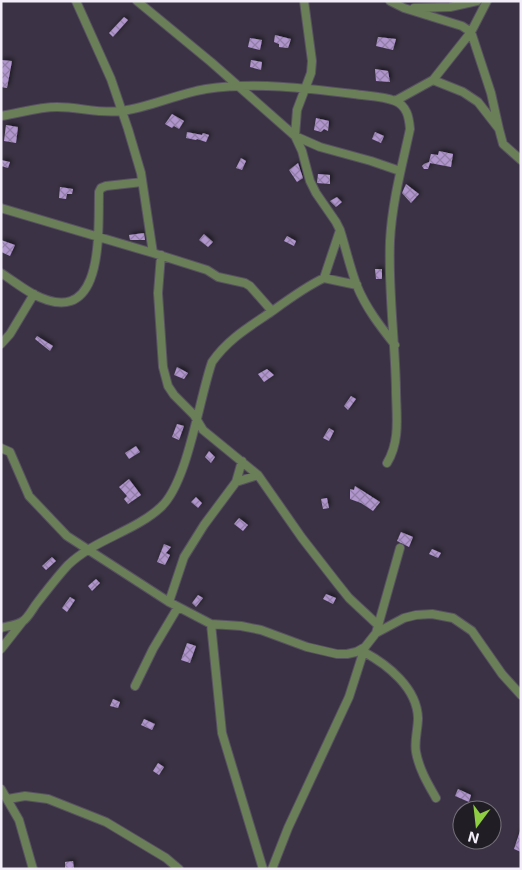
<svg xmlns="http://www.w3.org/2000/svg" width="522" height="870" font-family="Inter,sans-serif">
	<defs>
		<pattern id="building-cross-hatch" width="8" height="8" patternUnits="userSpaceOnUse" patternTransform="scale(1.25)"><rect width="8" height="8" fill="#b096cd"/><path d="M0 0l8 8M0 8l8-8" fill="none" stroke="#917ea6"/></pattern>
		<filter id="shadow"><feDropShadow dx="2" dy="-2" stdDeviation="2.5" flood-color="#0009"/></filter>
	</defs>
	<rect width="100%" height="100%" fill="#3b3345"/>
	<!-- building -->
	<path fill="url(#building-cross-hatch)" filter="url(#shadow)" d="M124 17 128 20 113 37 109 33Z
		M275 35 291 39 288 48 279 47V44L274 42Z
		M378 37 396 39 393 50 376 46Z
		M250 38 262 40 260 50 248 47Z
		M1 60 12 61 7 88 1 87Z
		M251 60 262 62 261 70 250 67Z
		M375 69 388 71 390 82 376 81Z
		M172 114 184 121 179 129 174 126 172 128 165 124Z
		M316 118 329 121 328 131 324 129 321 132 314 130Z
		M6 125 18 127 16 143 4 141Z
		M187 132 202 135 203 133 209 135 206 142 197 139 196 140 186 138Z
		M375 132 384 136 381 143 372 139Z
		M439 151 453 154 451 167 430 163 428 169H424L422 166 424 164 429 162 431 154 438 155Z
		M241 158 246 161 242 170 236 168Z
		M1 160 10 162 8 168 1 166Z
		M298 163 303 178 297 182 289 170Z
		M318 174 330 175V184L317 183Z
		M406 184 419 194 411 203 402 193Z
		M60 187 73 189 72 194H67L66 199 59 198Z
		M337 197 342 202 336 207 330 201Z
		M144 233 145 240H130L129 235Z
		M204 234 213 242 208 247 199 240Z
		M287 236 296 241 294 246 284 241Z
		M1 240 15 245 10 256 1 252Z
		M375 269H382V279H376Z
		M37 336 53 346 50 351 35 339Z
		M177 367 188 373 184 379 174 375Z
		M267 369 274 375 264 382 258 374Z
		M351 396 356 399 348 410 344 406Z
		M177 424 184 426 179 440 172 437Z
		M329 428 334 431 329 441 323 438Z
		M136 446 140 452 129 459 125 453Z
		M209 451 215 457 211 463 205 457Z
		M129 479 141 495 128 504 124 499 127 496 119 487Z
		M355 486 380 502 373 511 361 503 350 499V489L354 490Z
		M196 497 202 503 198 508 191 502Z
		M327 498 329 508 323 509 321 499Z
		M239 518 248 525 243 531 234 524Z
		M401 532 413 537 409 547 397 541Z
		M164 544 171 547 166 553 170 555 165 565 157 562Z
		M432 549 441 553 438 558 429 554Z
		M52 557 56 561 46 570 42 566Z
		M96 579 100 583 92 591 88 586Z
		M326 594 336 598 333 604 323 599Z
		M198 595 203 598 196 607 192 603Z
		M70 597 75 600 67 612 62 608Z
		M187 643 196 646 190 663 181 660Z
		M113 699 120 702 118 708 110 706Z
		M144 719 155 724 152 730 141 725Z
		M158 763 164 767 159 775 153 771Z
		M458 789 471 795 469 802 455 796Z
		M520 831H521V852L514 849Z
		M73 861 74 868 65 869V862Z"/>
	<g fill="none" stroke-linecap="round" stroke-linejoin="round">
		<defs>
			<path id="street" d="M76 1 111 79 128 129 141 173 153 253 207 270 218 277 245 283 250 286 272 311
				M137 1 211 62 295 136 320 147 371 161 400 171
				M304 1 312 61 311 73 297 110 295 136 302 151 310 181 316 193 336 222 340 230C346 249 350 268 357 286 366 308 380 326 395 345
				M390 1 404 8 462 26 471 32 491 93 499 129
				M414 8 450 7 477 1
				M433 80 463 92 478 102 499 129 503 144 521 160
				M395 101 433 80 471 32 487 1
				M1 116C20 113 38 107 57 107 79 107 100 114 122 111 150 107 177 94 206 89 255 82 305 88 354 94 366 96 383 96 395 101 407 106 409 117 410 129 402 166 392 202 390 241 388 290 395 339 396 389 396 414 401 440 387 463
				M1 208 153 253
				M161 255 158 293 163 367 168 386 174 395 194 415 203 430 258 475 302 538 337 583 349 598 379 626
				M1 273C12 280 22 288 33 294 105 332 98 233 99 192L101 188 106 186 142 182
				M324 278 357 285
				M1 344 10 334 34 294
				M1 448 10 452 29 496 67 536 169 602 211 624 241 626 261 630 307 647 337 654H347L356 652 365 647 376 633 400 548
				M236 482 242 461
				M169 602 184 557 204 525 236 482 258 475
				M211 624 222 733 263 869
				M1 628C8 626 18 625 23 621 28 618 33 608 37 603 47 590 57 577 68 565 95 539 134 532 161 507 188 482 199 399 212 362 228 339 249 327 271 312 289 299 305 287 324 278L340 230
				M376 633 404 618 416 615 432 614 453 618 472 631 502 674 521 695
				M1 649 23 621
				M364 652C388 665 417 688 418 718 418 729 414 741 416 752 419 769 428 784 436 798
				M135 686 153 649 178 607
				M1 789 19 820 33 869
				M8 799 25 796 48 799 106 822 166 858 179 869
				M272 869 288 828 349 697 365 647"/>
		</defs>
		<!-- street casing -->
		<use href="#street" stroke="#585162" stroke-width="10"/>
		<!-- street -->
		<use href="#street" stroke="#6a7f57" stroke-width="8"/>
	</g>
	<!-- border -->
	<rect width="522" height="870" fill="none" stroke="#f2edf9" stroke-width="5"/>
	<!-- north arrow -->
	<g transform="translate(477 825) rotate(195)"><circle r="24" fill="#211d25" stroke="#75707a"/>
	<path d="M0-4L9 19L0 12L-9 19Z" fill="#8fcd42"/>
	<text y="-8" font-size="14" font-weight="bold" text-anchor="middle" fill="#f2edf9">N</text>
	</g>
</svg>
